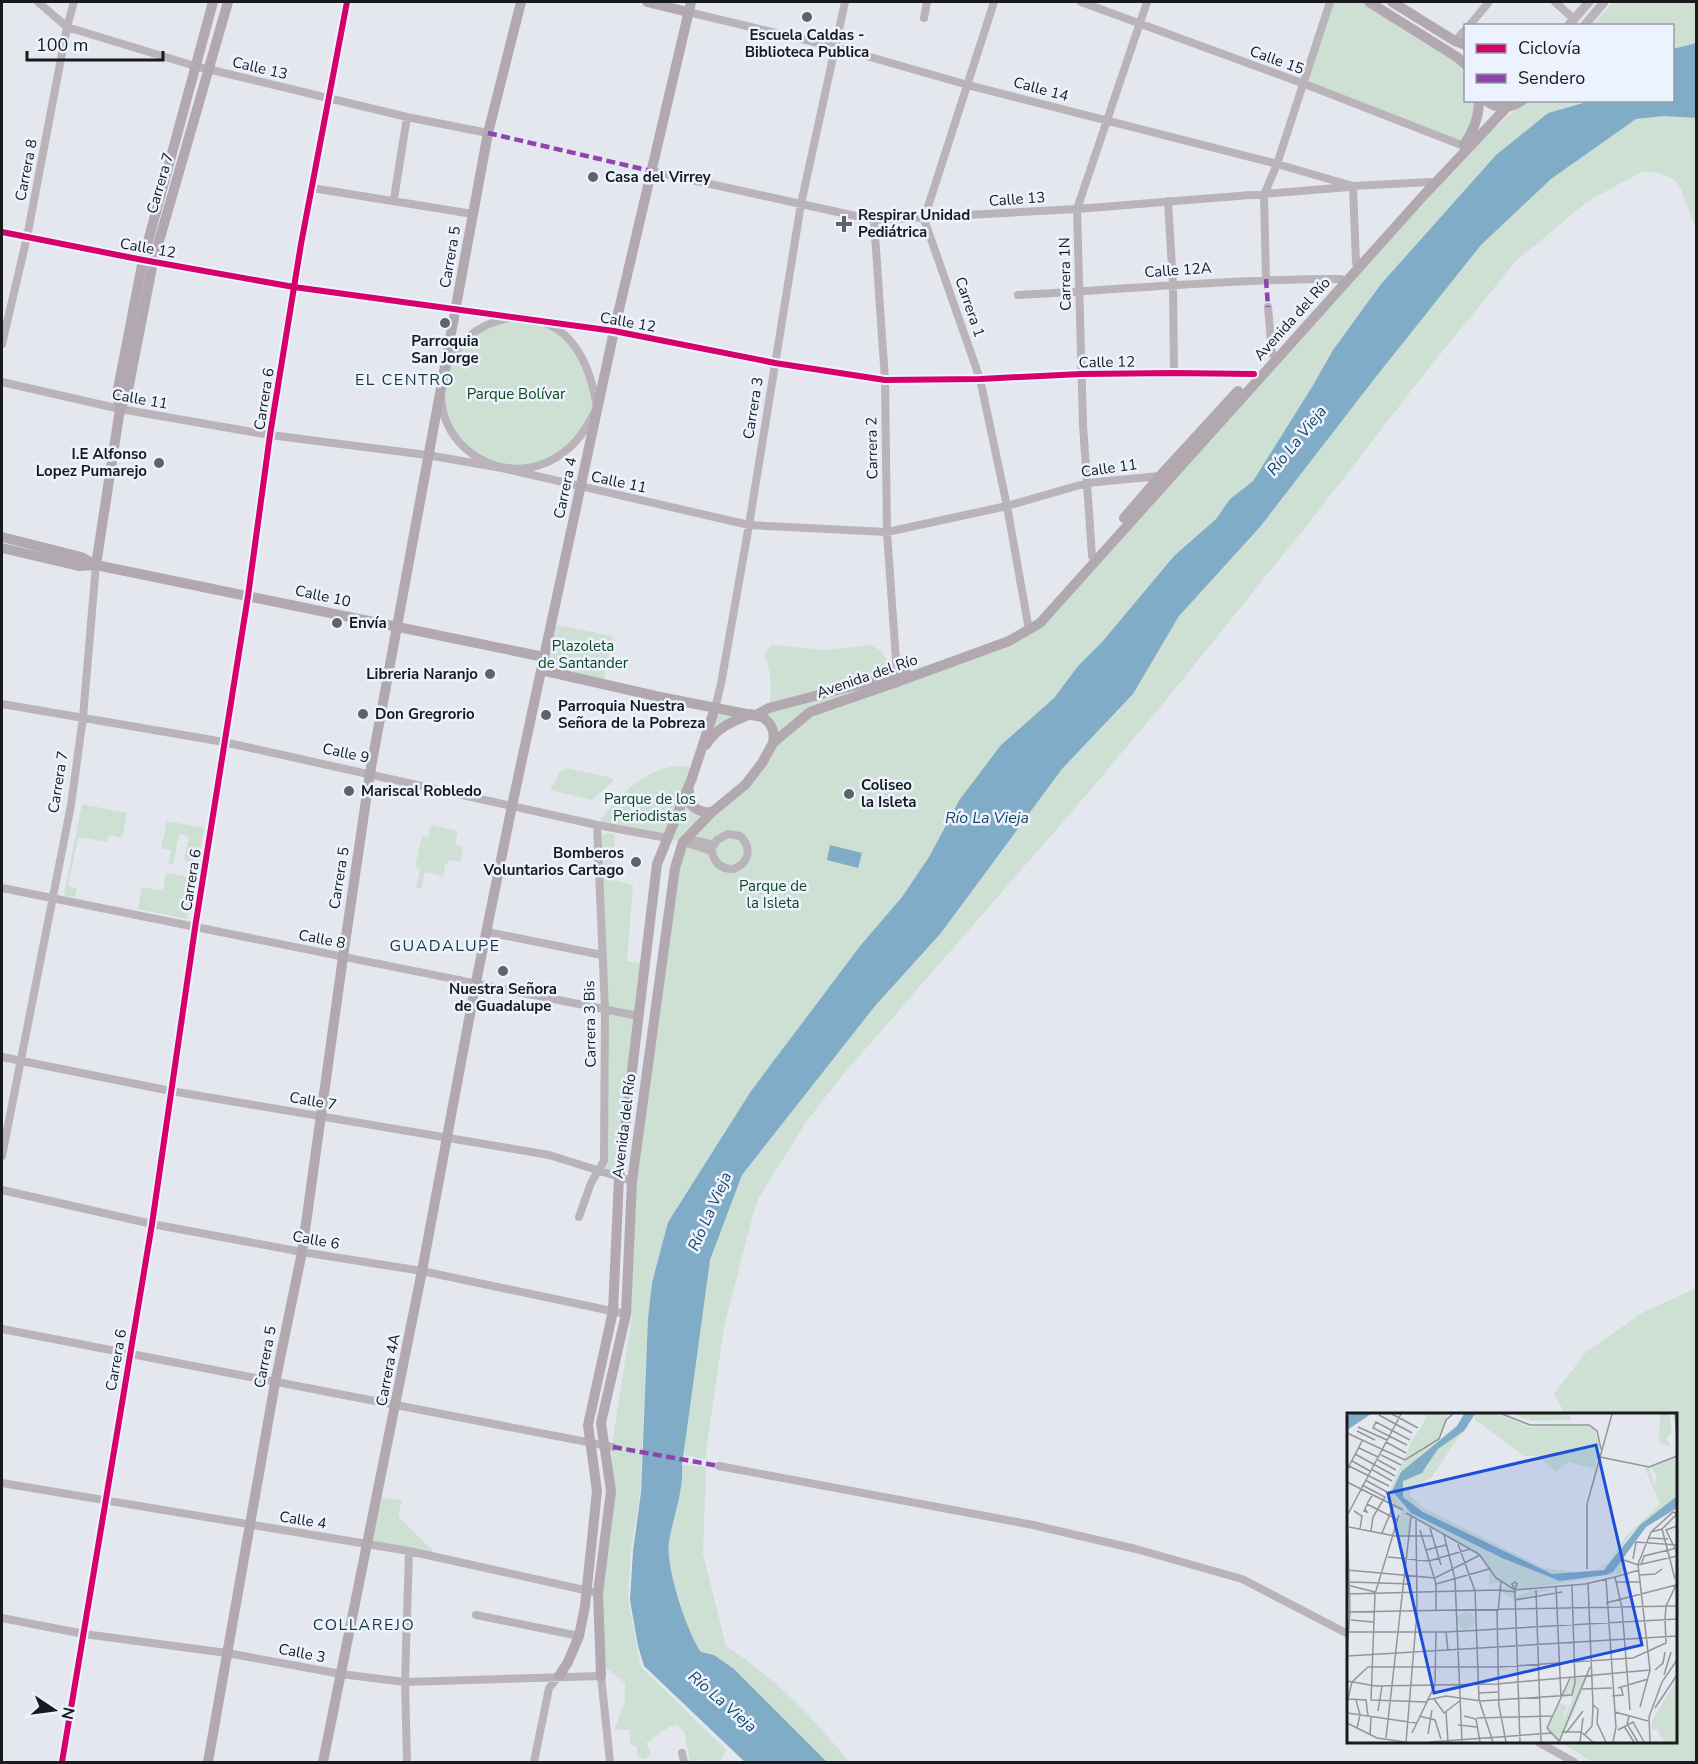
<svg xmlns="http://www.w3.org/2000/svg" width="1698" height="1764" font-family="'Nunito Sans',sans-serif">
	<rect width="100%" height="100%" fill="#e4e7ed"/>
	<!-- green -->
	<path fill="#cde0d3" d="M1330 2H1369L1465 65 1466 100 1479 101 1464 146 1302 83Z
		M1613 2H1695L1696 43 1673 49 1672 26H1592Z
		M1526 101H1590L1548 113 1499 153 1484 168 1381 284 1333 350 1312 387 1253 481 1230 499 1216 519 1174 556 1102 642 1078 666 1054 698 1001 745 960 799 929 857 902 897 860 946 751 1091 668 1221 652 1283 648 1318 640 1493 631 1551 628 1599 641 1667 726 1750 720 1762H705L704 1759 690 1762 684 1732 677 1725 669 1727 646 1743 651 1754 645 1759 639 1758 636 1746 630 1744V1730H614L625 1702V1683L606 1668 601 1634V1595L613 1511 612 1445 632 1315 626 1314 632 1181 682 842 597 825C615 798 643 770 676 766 682 765 690 768 695 769L715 708 751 714 709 740 688 794 701 811 735 795 774 737 756 715 769 708C772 690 772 672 764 654L772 645 828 650 871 645 881 651 897 675 995 642 1040 623 1466 152Z
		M1664 116 1696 118V228L1680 187 1673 179 1659 173 1643 171 1588 201 1515 262 1421 378 1316 514 1166 700 1082 800 841 1077 806 1122 758 1199 752 1218 724 1327 705 1459 684 1455 687 1415 710 1260 742 1175 875 1006 941 933 1062 769 1133 694 1179 616 1260 527 1375 378 1481 245 1551 179 1636 119Z
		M505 318 544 323 580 352 597 408 569 448 526 468 488 464 455 436 442 395 450 359 464 340Z
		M551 624 613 636 603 683 541 670Z
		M566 768 609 777 614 780 592 800 550 790 560 772Z
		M82 804 127 813 122 838 109 835 107 842 78 837 68 886 77 888 75 897 64 895Z
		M167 821 204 828 198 863 184 860 189 836 179 834 173 864 169 863 171 850 161 848Z
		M431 825 458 831 455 844 463 847 460 862 450 860 445 865 443 876 425 872 421 889 416 888 420 869 415 868 422 836 428 837Z
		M606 833 615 835 611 879 633 885 627 961 645 964 619 1178 599 1171 604 1161 605 1010 597 840Z
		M166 873 195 878 187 919 138 909 142 887 163 891Z
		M1696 1288V1762H1593L1560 1742H1676V1414H1565L1554 1394 1586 1352 1642 1313Z
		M682 1465 706 1467 703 1554 726 1646C774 1677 814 1718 849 1762H827L734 1669 714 1655 701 1652C687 1632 665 1566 669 1542 673 1517 684 1491 682 1465Z
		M381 1498 402 1500 398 1516 435 1553 370 1542Z"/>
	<!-- water -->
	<path fill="#81acc7" d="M1696 43V118L1664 116 1636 119 1551 179 1481 245 1375 378 1260 527 1179 616 1133 694 1062 769 941 933 875 1006 742 1175 710 1260 682 1465C684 1491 673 1517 669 1542 665 1566 687 1632 701 1652L714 1655 734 1669 827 1762H745L644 1666 638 1646 630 1600 633 1551 641 1492 648 1318 652 1283 668 1222 751 1091 860 946 902 897 929 857 960 799 1001 745 1054 698 1078 666 1102 642 1174 556 1216 519 1230 499 1253 481 1312 387 1333 350 1381 284 1496 155 1548 113 1590 101 1672 100 1673 49Z
		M830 845 862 853 858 868 827 860Z"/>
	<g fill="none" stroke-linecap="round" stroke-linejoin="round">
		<!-- minor -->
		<path stroke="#bab3b9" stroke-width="8" d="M38 2 67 27 195 66 407 117 488 133
			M994 2 924 219 980 379 1007 506 1029 630
			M1081 2 1302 83 1464 146
			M1555 2 1574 19
			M688 12 835 47 968 85 1277 164 1353 186 1430 182
			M924 18 927 2
			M1469 26 1489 2
			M1455 41 1466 29
			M651 171 874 220 1077 209 1349 187
			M1353 186 1356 263
			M312 188 473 214
			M394 199 407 117
			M1168 201 1173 284 1174 373
			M874 220 885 380 887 532 897 675
			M2 232 143 260 294 287 614 331 775 363 885 380 980 379 1081 374 1174 373 1254 374
			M1266 279 1264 195 1277 164 1330 2
			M1018 295C1126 289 1233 279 1341 279
			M1268 307 1272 354
			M517 317C571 319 590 362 597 408 589 423 581 438 568 449 500 506 408 428 453 355 468 331 490 320 517 317Z
			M2 344 27 237 67 27 74 2
			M2 382 120 409 270 435 427 455 502 468 749 525 887 532 1007 506 1087 483 1160 476
			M1092 556 1083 425 1077 209 1147 2
			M2 704 224 742 597 825 667 838
			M715 708 721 684 749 525 801 204 845 2
			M728 834 740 836C752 847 750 863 733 869 721 869 714 863 712 851L683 842 698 841 714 845 717 840Z
			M2 888 638 1016
			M487 932 602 955
			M2 1057 171 1091 549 1155 632 1181
			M2 1156 71 805 83 717 96 565
			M2 1190 152 1224 302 1252 422 1271 626 1314
			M579 1217 591 1183 604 1161 605 1010 597 825
			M2 1329 613 1447
			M719 1466 1033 1525 1136 1549 1242 1579 1348 1634
			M2 1483 409 1551 598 1593
			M476 1615 579 1636
			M2 1618 84 1634 227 1653 341 1674 405 1682 601 1676 610 1762
			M1538 1742 1574 1762
			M682 1753 684 1762
			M62 1762 152 1224 195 928 248 596 270 435 301 244 347 2
			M407 1762 405 1682 409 1551
			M534 1762 549 1688 559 1676"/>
		<!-- tertiary -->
		<path stroke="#bab3b9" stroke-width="9" d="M1568 26 1589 2
			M1584 26 1604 2"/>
		<!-- secondary -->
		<path stroke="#b2a9b0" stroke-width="10" d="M647 2 688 12
			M1369 2 1457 57 1466 65
			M1392 2 1455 41 1466 45
			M1485 100C1497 110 1510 109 1523 100
			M1464 145C1473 131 1479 118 1479 100
			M120 409 117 394 143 260 213 2
			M1124 518 1160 476 1238 391
			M2 537 81 557 96 565
			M2 548 79 566 96 565 544 657
			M96 565 120 409 127 395 153 262 228 2
			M541 670 660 697 762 717C772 723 775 731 773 743
			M756 715 769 708 906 672
			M706 745C716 728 733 721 751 714
			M689 791 687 799C693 809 702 813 712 812
			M559 1676 568 1662 579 1636 585 1606 597 1491 588 1425 613 1311 619 1178 657 864 692 778 715 708
			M601 1676 598 1593 611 1491 601 1423 626 1314 632 1181 675 868 683 842 712 812 745 785 762 763 773 743 810 712 897 682 1009 641 1040 623 1424 195 1507 107
			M208 1762 275 1383 302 1252 343 957 370 773 473 214 488 133 521 2
			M323 1762 422 1271 476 982 512 806 614 331 691 2"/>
		<!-- quiet -->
		<path stroke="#8e44ad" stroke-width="4.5" stroke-dasharray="9 4.5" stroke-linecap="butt" d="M488 133 651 171
			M1266 279 1268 307
			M613 1447 719 1466"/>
		<defs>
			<path id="cycleway" d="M2 232 143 260 294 287 614 331 775 363 885 380 980 379 1081 374 1174 373 1254 374
				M62 1762 152 1224 195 928 248 596 270 435 301 244 347 2"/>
		</defs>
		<!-- cycleway casing -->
		<use href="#cycleway" stroke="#edf3fe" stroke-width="10"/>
		<!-- cycleway -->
		<use href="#cycleway" stroke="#d6006c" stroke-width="6"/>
	</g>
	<!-- markers -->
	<g fill="#5f6266" stroke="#edf3fe" stroke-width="2">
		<circle cx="807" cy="17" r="6"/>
		<circle cx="593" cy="177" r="6"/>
		<path d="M841 215h6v6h6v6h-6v6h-6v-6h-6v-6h6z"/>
		<circle cx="445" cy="323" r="6"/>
		<circle cx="159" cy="463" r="6"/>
		<circle cx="337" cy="623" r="6"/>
		<circle cx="490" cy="674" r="6"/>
		<circle cx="363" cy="714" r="6"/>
		<circle cx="546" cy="715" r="6"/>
		<circle cx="349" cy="791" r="6"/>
		<circle cx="849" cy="794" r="6"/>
		<circle cx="636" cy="862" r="6"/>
		<circle cx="503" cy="971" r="6"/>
	</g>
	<g text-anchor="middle" stroke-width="5" stroke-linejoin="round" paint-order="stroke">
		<!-- poi labels -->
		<g font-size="15" font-weight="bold" fill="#181a1e" stroke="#edf3fe" text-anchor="start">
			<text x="807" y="40" text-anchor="middle">Escuela Caldas -<tspan x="807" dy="17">Biblioteca Publica</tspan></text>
			<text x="605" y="182">Casa del Virrey</text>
			<text x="858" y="220">Respirar Unidad<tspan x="858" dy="17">Pediátrica</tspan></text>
			<text x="445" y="346" text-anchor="middle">Parroquia<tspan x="445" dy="17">San Jorge</tspan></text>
			<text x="147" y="459" text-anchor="end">I.E Alfonso<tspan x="147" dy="17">Lopez Pumarejo</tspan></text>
			<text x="349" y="628">Envía</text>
			<text x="478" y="679" text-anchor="end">Libreria Naranjo</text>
			<text x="558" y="711">Parroquia Nuestra<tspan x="558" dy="17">Señora de la Pobreza</tspan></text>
			<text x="375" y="719">Don Gregrorio</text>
			<text x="861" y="790">Coliseo<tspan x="861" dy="17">la Isleta</tspan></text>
			<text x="361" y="796">Mariscal Robledo</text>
			<text x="624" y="858" text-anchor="end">Bomberos<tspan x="624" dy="17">Voluntarios Cartago</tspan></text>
			<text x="503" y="994" text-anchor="middle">Nuestra Señora<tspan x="503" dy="17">de Guadalupe</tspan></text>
		</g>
		<!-- street labels -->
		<g font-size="15" fill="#181a1e" stroke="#edf3fe">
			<text transform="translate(1277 60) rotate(20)" y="5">Calle 15</text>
			<text transform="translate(260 68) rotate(13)" y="5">Calle 13</text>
			<text transform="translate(1041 89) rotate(15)" y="5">Calle 14</text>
			<text transform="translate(26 170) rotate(-79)" y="5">Carrera 8</text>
			<text transform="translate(160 183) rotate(-74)" y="5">Carrera 7</text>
			<text transform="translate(1017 199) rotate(-4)" y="5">Calle 13</text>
			<text transform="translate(148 248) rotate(10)" y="5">Calle 12</text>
			<text transform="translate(450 257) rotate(-80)" y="5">Carrera 5</text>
			<text transform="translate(1178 270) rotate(-4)" y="5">Calle 12A</text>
			<text transform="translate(1065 274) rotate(-91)" y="5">Carrera 1N</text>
			<text transform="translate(970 307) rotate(71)" y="5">Carrera 1</text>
			<text transform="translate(1292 319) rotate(-48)" y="5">Avenida del Río</text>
			<text transform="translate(628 322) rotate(10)" y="5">Calle 12</text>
			<text transform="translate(1107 362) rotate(-1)" y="5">Calle 12</text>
			<text transform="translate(140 399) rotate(10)" y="5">Calle 11</text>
			<text transform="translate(264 399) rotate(-81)" y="5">Carrera 6</text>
			<text transform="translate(753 408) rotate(-81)" y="5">Carrera 3</text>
			<text transform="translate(872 448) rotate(-91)" y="5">Carrera 2</text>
			<text transform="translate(1109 468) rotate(-8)" y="5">Calle 11</text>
			<text transform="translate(619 482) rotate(12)" y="5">Calle 11</text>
			<text transform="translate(565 488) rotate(-78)" y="5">Carrera 4</text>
			<text transform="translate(323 596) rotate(12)" y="5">Calle 10</text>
			<text transform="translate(867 676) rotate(-19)" y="5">Avenida del Río</text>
			<text transform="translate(346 753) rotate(12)" y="5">Calle 9</text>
			<text transform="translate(58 782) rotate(-81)" y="5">Carrera 7</text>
			<text transform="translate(339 878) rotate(-81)" y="5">Carrera 5</text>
			<text transform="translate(191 880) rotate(-81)" y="5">Carrera 6</text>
			<text transform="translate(322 939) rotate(11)" y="5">Calle 8</text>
			<text transform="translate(590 1024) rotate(-91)" y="5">Carrera 3 Bis</text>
			<text transform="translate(313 1101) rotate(10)" y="5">Calle 7</text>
			<text transform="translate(624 1126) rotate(-83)" y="5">Avenida del Río</text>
			<text transform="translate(316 1240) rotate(10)" y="5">Calle 6</text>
			<text transform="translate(265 1357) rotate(-79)" y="5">Carrera 5</text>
			<text transform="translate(116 1360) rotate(-80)" y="5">Carrera 6</text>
			<text transform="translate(388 1370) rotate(-79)" y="5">Carrera 4A</text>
			<text transform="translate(303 1520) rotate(9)" y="5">Calle 4</text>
			<text transform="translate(302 1653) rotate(11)" y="5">Calle 3</text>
		</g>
		<!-- park labels -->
		<g font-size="15" fill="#11471c" stroke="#edf3fe">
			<text x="516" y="399">Parque Bolívar</text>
			<text x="583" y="651">Plazoleta<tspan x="583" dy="17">de Santander</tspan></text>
			<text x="650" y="804">Parque de los<tspan x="650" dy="17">Periodistas</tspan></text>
			<text x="773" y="891">Parque de<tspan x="773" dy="17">la Isleta</tspan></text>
		</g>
		<!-- neighbourhood labels -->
		<g font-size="16" letter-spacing="1.5" fill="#183740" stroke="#edf3fe">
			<text x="405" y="385">EL CENTRO</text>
			<text x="445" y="951">GUADALUPE</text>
			<text x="364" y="1630">COLLAREJO</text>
		</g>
		<!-- water labels -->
		<g font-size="16" font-style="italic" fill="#174762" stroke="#edf3fe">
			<text transform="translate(1296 440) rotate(-51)" y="6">Río La Vieja</text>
			<text x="987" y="823">Río La Vieja</text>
			<text transform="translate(709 1211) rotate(-66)" y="6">Río La Vieja</text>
			<text transform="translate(723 1701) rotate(41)" y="6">Río La Vieja</text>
		</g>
	</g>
	<!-- overview -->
	<g transform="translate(1347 1413)">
		<rect width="330" height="330" fill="#e4e7ed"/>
		<path d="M76 1H100L92 26 52 63 49 84 58 95 148 142 213 168 259 163 266 159 274 147 278 149 272 154 277 156 274 161 168 177V185L183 178 209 175 168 187 151 177V172L164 176 153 169 142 172V156L136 146 65 103 61 124 48 122 55 97 38 87 64 30 80 4ZM128 1H152L182 14 238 12 247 16 253 34 248 56 221 49 209 59 191 43H177L127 6ZM167 1H221L225 7 183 8ZM313 1H322L325 19 319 26 324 34 312 30ZM114 20 85 64 63 77V83L77 95 197 155 240 160 205 161 76 99 56 84V67L79 56 91 36ZM329 43 330 83 282 123 262 153 241 160 261 150 279 123 313 91 297 53 302 54 307 72 310 62 303 54ZM110 208a9 9 0 1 1 18 0a9 9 0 1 1-18 0ZM240 264 229 294 212 328 201 315 212 290 220 293 214 311 224 290 228 275 225 282 214 285 223 265ZM330 266V329H317L310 316 305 317V308Z" fill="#cde0d3"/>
		<path d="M4 1H24L0 17V3ZM117 1H128L117 18 91 36 75 60 56 68V84L76 99 205 161 257 157 293 112 330 83V95L299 114 266 159 259 162 213 168 155 145 64 100 45 78 54 59 110 13Z" fill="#81acc7"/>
		<path fill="none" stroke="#92959a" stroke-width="1.5" d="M45 1 71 15M155 1 183 12H242L250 18 254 36M328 1 330 26M32 2 65 20M11 14 40 27M10 18 28 27M0 20 58 47 92 26 99 7 106 1M39 29 59 40M60 32 26 15 29 9 63 27M12 35 31 44M8 41 48 63M34 42 54 52M253 44 302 54 330 43M31 47 49 57M5 48 23 58M0 52 42 73M24 56 45 68M0 57 15 28M18 67 40 79M0 69 56 97M15 72 38 84 26 104 24 118M20 91 51 107M18 96 20 99 17 98 18 96 21 89 25 83M7 98 15 103 13 116M0 99 3 199 0 239M59 100 132 141 149 165 168 177 238 171 268 164M1 101 54 1M69 107 70 197M330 113 319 117 330 140M2 114 48 123H85M83 115 94 152M315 116 328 166M73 117 89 171V198M304 119 326 99 330 101M304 119 315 116 329 102M35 120 46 94M97 122 108 166 115 329M302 125 321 126M111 131 128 178 132 287 146 329M79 137 99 132M41 144 82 148 123 136M286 146 289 129 330 132M277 147 291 152 330 143M294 152 297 143 330 135M240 156V91L265 1M0 157 88 165 133 142M292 162 308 161 315 156M259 166 269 314 266 329M2 169 64 171M168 169 170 171 168 177 165 171ZM270 169H293M89 171 142 156M0 172 28 179M209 174 214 285M151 177 169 179M189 177 194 329M168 179 173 329M0 181 151 177M28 181 24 287 80 289M28 181 52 102M168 187 215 179M259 190 329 172M150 198 152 293 159 329M151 198 154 169M0 199 330 193M318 206 319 193 330 170M4 207 26 209M0 219H99L330 206M99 219 101 238M0 243 330 223M151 254 286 245 319 230 318 206M308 257 316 250 318 239M317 262 324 239M0 268 29 273 150 271 303 257M271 275 301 266M235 276 265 275M132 280 151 279M265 283 276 282 274 274M1 286 19 287 21 303M87 286 97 300 114 287M9 287 13 302 10 315M80 287 99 283 134 288 225 282 228 270 225 173M0 290 5 269 21 254H151M246 292 251 296 250 310 259 329M293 294 303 257 291 151 304 119M308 295 330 262M283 297 275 195 268 164 292 157M31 298 35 273M99 299 101 329M268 299 301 308M0 300 69 310M72 303 88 307 94 326M117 303 129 306 133 329M282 303 280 311 291 329M130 305 206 303M0 310 30 325 58 329M111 312 130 314M277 313 287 329M271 317 286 309 297 329M215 319H234L246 329M65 320 88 272 89 219M219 320 236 298M81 321 85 297M238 321 245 313 246 292 241 170M23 322 24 304M39 325 64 104M212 328 200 315 223 265M59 329 70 199M83 329 205 320M212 329 243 254M233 329 236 305M303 329 302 304 315 269 330 247"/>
		<path fill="#1d4ed8" fill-opacity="0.15" stroke="#1d4ed8" stroke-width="3" d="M249 32 295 232 87 280 41 80Z"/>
		<rect width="330" height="330" fill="none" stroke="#181a1e" stroke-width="3"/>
	</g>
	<!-- border -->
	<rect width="1698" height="1764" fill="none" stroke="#181a1e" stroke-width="6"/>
	<!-- legend -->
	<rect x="1464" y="24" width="210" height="78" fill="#edf3fe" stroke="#989ca4" stroke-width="1.5"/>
	<rect x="1476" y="44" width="30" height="9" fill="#d6006c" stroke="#989ca4" stroke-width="1.5"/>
	<text x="1518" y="54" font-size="18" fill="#181a1e">Ciclovía</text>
	<rect x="1476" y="74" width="30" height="9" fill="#8e44ad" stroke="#989ca4" stroke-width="1.5"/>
	<text x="1518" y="84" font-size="18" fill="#181a1e">Sendero</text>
	<!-- north arrow -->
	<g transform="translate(54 1710) rotate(103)" stroke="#edf3fe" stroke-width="4.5" paint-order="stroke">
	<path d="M0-4.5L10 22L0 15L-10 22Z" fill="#181a1e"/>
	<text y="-9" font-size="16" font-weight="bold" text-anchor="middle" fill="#181a1e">N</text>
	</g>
	<!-- scale -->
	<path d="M27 51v9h136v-9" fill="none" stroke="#181a1e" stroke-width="3"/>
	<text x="36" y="51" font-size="18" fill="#181a1e" stroke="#edf3fe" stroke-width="4.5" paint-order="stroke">100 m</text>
</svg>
